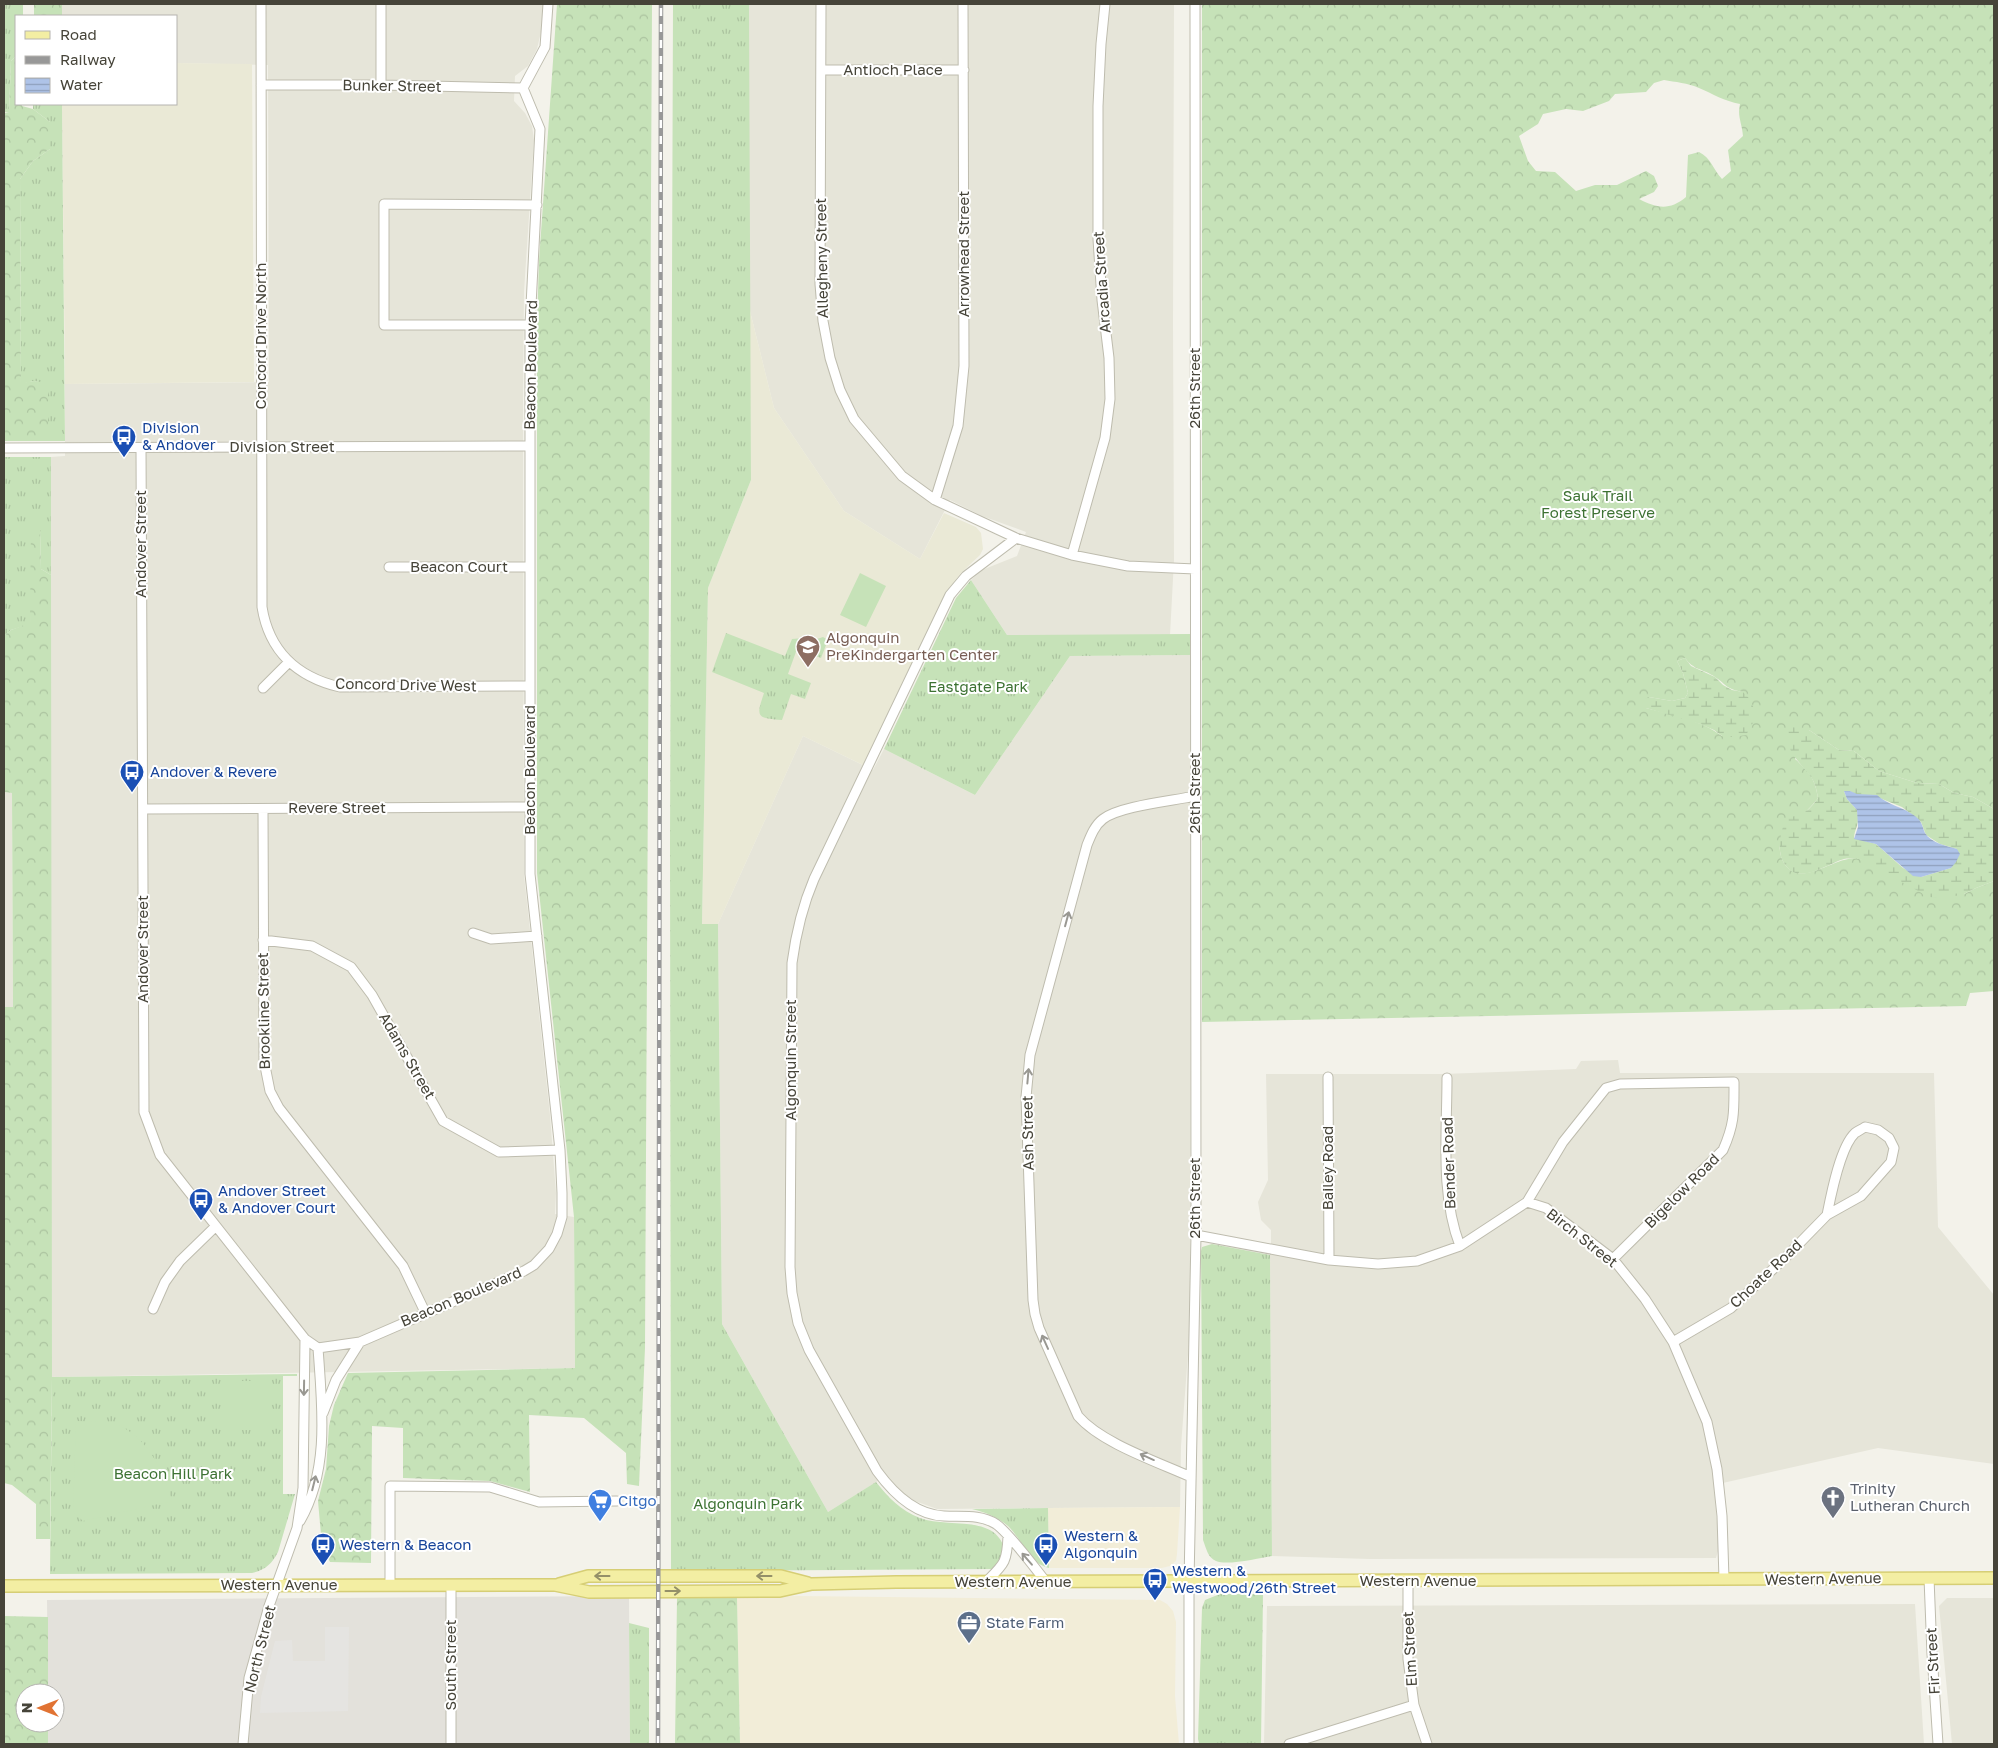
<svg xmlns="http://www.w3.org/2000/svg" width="1998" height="1748" font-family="'Golos Text',sans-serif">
	<defs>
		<pattern id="grass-tufts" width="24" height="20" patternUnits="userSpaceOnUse" patternTransform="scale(1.25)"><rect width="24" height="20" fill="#c6e2b8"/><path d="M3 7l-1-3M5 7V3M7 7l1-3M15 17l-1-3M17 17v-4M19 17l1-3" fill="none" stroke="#abc39f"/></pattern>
		<pattern id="forest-crowns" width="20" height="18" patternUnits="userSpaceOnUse" patternTransform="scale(1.25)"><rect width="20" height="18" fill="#c6e2b8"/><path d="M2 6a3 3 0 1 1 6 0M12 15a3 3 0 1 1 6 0" fill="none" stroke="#abc39f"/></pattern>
		<pattern id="wetland-marsh" width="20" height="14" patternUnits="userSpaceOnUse" patternTransform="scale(1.25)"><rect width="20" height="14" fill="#c6e2b8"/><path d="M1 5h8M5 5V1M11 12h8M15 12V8" fill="none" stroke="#abc39f"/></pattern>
		<pattern id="water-rules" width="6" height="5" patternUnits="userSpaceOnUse" patternTransform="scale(1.25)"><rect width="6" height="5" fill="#aec3e8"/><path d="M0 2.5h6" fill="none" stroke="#8fa0bd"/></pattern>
	</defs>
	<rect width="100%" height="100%" fill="#f3f2ea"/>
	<!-- residential -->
	<path fill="#e6e5d9" d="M62 4H543L541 32 537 49 528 66 515 76 514 101 525 113 532 126 534 140 524 292 523 401 524 875 550 1115 556 1193 555 1214 574 1217 575 1368 52 1377 51 1206V457L65 456V384L269 382 268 65 176 63V16H62Z
		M749 4H1174L1173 323 1174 560 1170 635H1007L971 580 982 570 1017 556 1026 532 982 516 950 500 920 559 844 511 774 408 749 307Z
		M1190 655V1328L1181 1446 1180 1507 937 1509 915 1501 903 1494 886 1476 828 1512 722 1324 718 924 803 736 873 770 884 749 975 795 1070 656Z
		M4 792 12 793 13 1007H4Z
		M1618 1060 1620 1073H1934L1938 1227 1994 1295V1464L1878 1448 1714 1485 1718 1535V1551L1716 1558 1370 1559 1272 1556 1270 1255 1271 1244V1230L1261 1220 1258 1202 1268 1180 1266 1074H1443L1576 1069 1581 1061Z
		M1947 1598H1994V1744H1952L1939 1606Z
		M1915 1604 1924 1744H1264L1267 1606Z"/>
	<!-- commercial -->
	<path fill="#f2edd8" d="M1180 1507 1177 1554 1176 1561 1170 1566 1162 1568H1049L1048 1508Z
		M798 1596 1160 1600 1167 1604 1173 1611 1176 1622 1175 1696 1179 1744H740L737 1598Z"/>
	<!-- industrial -->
	<path fill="#e3e1db" d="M629 1596 630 1744H48V1723H55V1693H48L47 1600Z"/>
	<!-- education -->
	<path fill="#eae9d6" d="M176 63 252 64 254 382 65 384 62 104H176Z
		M749 307 774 408 844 511 920 559 944 513 976 527 981 533 983 549 980 555 961 573 947 591 863 765 803 736 718 924H702L708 588 751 480Z"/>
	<!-- grass -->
	<path fill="url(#grass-tufts)" d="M4 4H23V16H16V56L11 61 9 112H4Z
		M673 4H749L751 480 708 588 702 924H718L722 1324 828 1512 876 1482C888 1497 901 1511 920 1518 945 1528 992 1515 1003 1545 1006 1555 1000 1562 993 1569L671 1571 670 844Z
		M33 104H62L65 441H48L47 384 34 381 21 384 20 179 33 161 50 149V122L33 109Z
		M4 457H51V575L41 569 40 529 30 624 11 630 4 636Z
		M971 580 1007 635 1190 634V655L1070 656 975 795 884 749 956 598Z
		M726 633 785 656 792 639 804 638 811 641 823 637 828 640 821 658 797 649 788 674 811 683 805 699 791 694 782 720C756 718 756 717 764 693L712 672Z
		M1212 1244 1270 1255 1272 1556C1259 1558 1227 1566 1216 1561 1208 1558 1206 1548 1203 1540L1201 1251 1202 1247Z
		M297 1374V1376H283V1494H295L278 1552C272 1564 265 1570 252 1573L50 1574 52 1377Z
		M1048 1508 1049 1568C1029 1564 1022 1539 1008 1526 997 1517 985 1512 972 1509Z
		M1220 1594H1263L1261 1744H1203L1199 1743 1198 1739 1202 1608 1205 1600Z
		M629 1623 649 1628V1744H630Z"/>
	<!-- forest -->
	<path fill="url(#forest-crowns)" fill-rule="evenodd" d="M34 4H62V16H34Z
		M557 4H652L645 1348 639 1486 627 1484 626 1453 584 1418 529 1415 530 1492 490 1481 403 1478V1428L372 1426 371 1563 330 1562 322 1546 318 1501 326 1469 329 1426 334 1405 348 1373 575 1368 574 1217 537 873V323L539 261Z
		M1202 4H1994V809L1973 797 1954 793 1939 784 1917 783 1879 771 1854 751 1839 750 1809 730 1795 759C1809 772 1815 778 1818 798 1809 811 1785 829 1780 845 1779 851 1781 858 1784 863 1801 891 1837 853 1860 859 1867 860 1874 866 1881 868 1909 877 1937 886 1964 894L1976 888 1994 881V991L1970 993 1966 1006 1202 1022ZM1664 80C1675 82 1688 83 1699 88 1713 94 1724 101 1740 104 1737 116 1742 123 1743 136L1728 150 1731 171 1722 179C1713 169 1711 158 1699 152L1688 155 1686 197C1669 211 1657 208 1639 199L1654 192 1658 186 1654 176 1646 171 1617 185H1595L1576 191 1555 172 1536 171 1528 161 1519 136 1538 124 1543 114 1566 109 1583 111 1609 101 1615 94 1646 92 1654 83ZM1685 658C1693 670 1704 669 1715 677 1727 685 1726 689 1743 692L1722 736C1701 720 1671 715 1646 708L1649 697 1672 701 1685 698 1688 693 1683 673 1677 661Z
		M16 56V104H22V106L33 109 50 122V149L33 161 20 179 21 383 34 381 48 383V441H4V113L9 112 11 61Z
		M31 526 40 528 41 569 51 575 52 1377 50 1539H36V1504L12 1485 4 1483V1007H13L12 793 4 792V636L11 630 30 623Z
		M677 1598H737L740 1744H675Z
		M4 1616 48 1617V1693H25V1723H48V1744H4Z"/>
	<!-- wetland -->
	<path fill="url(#wetland-marsh)" fill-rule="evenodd" d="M1685 658 1691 666 1715 677 1723 685 1732 690 1743 692 1748 697 1753 706 1754 721 1746 735 1731 737 1722 736 1714 730 1700 724 1646 708 1640 701 1649 697 1672 701 1685 698 1688 693 1683 673 1677 661Z
		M1793 727 1809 730 1839 750 1854 751 1879 771 1917 783 1939 784 1954 793 1973 797 1994 809V881L1976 888 1964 894 1946 898 1929 897 1860 859C1855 859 1849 858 1844 859 1826 864 1798 887 1784 863 1776 851 1781 831 1786 818 1803 815 1808 812 1818 798 1815 777 1809 775 1797 760 1790 752 1787 741 1784 730ZM1844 791H1850L1857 795H1872L1902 807 1921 822 1926 835 1940 844 1957 849 1951 868 1921 877 1903 868 1876 844 1854 838C1855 826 1860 826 1857 810L1847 799Z"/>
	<!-- garden -->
	<path fill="#c6e2b8" d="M860 573 886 586 866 627 840 615Z
		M226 1381H271V1430H226Z
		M76 1421C87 1422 109 1421 118 1425 149 1439 163 1471 172 1501L83 1521 73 1512Z"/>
	<!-- parking -->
	<path fill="#e5e4e1" d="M325 1627H349L348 1711 260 1713 261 1697 275 1641 292 1640 293 1661H325Z"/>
	<!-- water -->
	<path fill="url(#water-rules)" d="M1844 791H1850L1857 794 1877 795C1888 805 1903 807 1915 816 1922 821 1922 826 1925 833 1931 843 1947 846 1957 849L1960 854 1956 862 1951 868 1921 877 1913 876 1876 844 1854 839 1858 827 1857 810 1847 799Z"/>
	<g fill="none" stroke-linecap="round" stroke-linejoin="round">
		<defs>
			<path id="minor" d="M261 4 262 607C269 651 297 677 340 687L530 686
				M381 4V85
				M821 4 820 284 823 321 830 358 840 390 854 419 902 476 935 500 1016 538 1072 555 1128 566 1195 569
				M821 70H964
				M261 85H381L523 88
				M530 325H384V204L537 205
				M4 448 530 446
				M141 448 144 1112 160 1155 305 1339 318 1348 360 1342
				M935 500 958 426 964 366 963 4
				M1016 538 966 576 950 595 814 879C802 907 796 933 792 963L790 1267 792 1293 798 1323 809 1350 877 1471C893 1493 915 1515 944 1516 962 1517 980 1514 996 1524 1009 1533 1035 1568 1046 1582
				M1072 555 1105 438 1110 399 1109 358 1102 300 1098 239V106L1101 44 1105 4
				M389 567H530
				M263 688 289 662
				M143 809 530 807
				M263 809 264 1061 270 1091 279 1108 403 1266 425 1312
				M473 933 491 939 537 936
				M263 940 312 946 351 967 372 995 443 1121 499 1152 560 1150
				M1328 1077 1329 1260
				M1447 1078C1447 1134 1440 1194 1460 1246
				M1527 1202 1546 1208 1613 1259 1645 1299 1673 1342 1707 1422 1717 1469 1722 1516 1724 1579
				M1196 1235 1329 1260 1378 1264 1417 1261 1460 1246 1527 1202 1563 1142 1606 1088 1620 1084 1734 1082C1734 1111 1735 1123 1723 1150L1613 1259
				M153 1309 165 1282 180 1261 216 1226
				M1673 1342 1731 1308 1785 1258 1827 1215 1861 1196 1891 1162 1894 1148 1889 1138 1878 1130 1865 1127C1862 1129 1858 1131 1855 1133 1840 1147 1831 1195 1827 1215
				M323 1413 336 1380 360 1342 524 1271 534 1265 549 1249 557 1234 562 1217V1193L560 1150 530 874V325L540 129 523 88 545 47 548 4
				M1191 1477C1158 1462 1101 1443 1078 1416L1039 1328 1035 1314 1033 1300 1026 1097 1029 1066 1030 1055 1087 845C1091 835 1095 825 1103 819 1120 806 1172 801 1195 796
				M300 1521C330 1469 322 1406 318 1348
				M1929 1578 1932 1654 1938 1744
				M1408 1581V1659L1414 1705 1427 1744
				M986 1582C1004 1564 1007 1563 1008 1536
				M390 1585V1486L490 1487 539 1502 617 1501
				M451 1585V1744
				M243 1744 249 1678 269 1606 297 1528 303 1488 305 1339
				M1189 1744V1582L1196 1235 1195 4
				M1289 1744 1414 1705"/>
			<path id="major" d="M559 1584 588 1576H781L808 1583
				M4 1586 555 1585 589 1592 780 1591 812 1584 896 1582 1994 1578"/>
		</defs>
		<!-- minor casing -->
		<use href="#minor" stroke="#bebcae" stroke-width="11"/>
		<!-- major casing -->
		<use href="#major" stroke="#d6ce75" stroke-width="14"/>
		<!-- minor -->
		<use href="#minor" stroke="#fff" stroke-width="9"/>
		<!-- major -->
		<use href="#major" stroke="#f3eea3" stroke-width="11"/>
		<defs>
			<path id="rail" d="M658 1744 661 4"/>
		</defs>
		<!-- rail casing -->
		<use href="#rail" stroke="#989898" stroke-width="4.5"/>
		<!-- rail -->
		<use href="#rail" stroke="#fff" stroke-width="2.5" stroke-dasharray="8" stroke-linecap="butt"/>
	</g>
	<!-- one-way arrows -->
	<defs><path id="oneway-shaft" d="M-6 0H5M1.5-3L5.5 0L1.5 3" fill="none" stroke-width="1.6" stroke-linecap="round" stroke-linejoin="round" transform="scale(1.25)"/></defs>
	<g stroke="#999892">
		<use href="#oneway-shaft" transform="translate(1067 919) rotate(-75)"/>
		<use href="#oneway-shaft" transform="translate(1028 1076) rotate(-85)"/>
		<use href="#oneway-shaft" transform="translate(1045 1342) rotate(-114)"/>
		<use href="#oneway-shaft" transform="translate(304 1388) rotate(91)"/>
		<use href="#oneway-shaft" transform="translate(1147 1457) rotate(-156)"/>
		<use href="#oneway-shaft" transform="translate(314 1483) rotate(-76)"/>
		<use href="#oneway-shaft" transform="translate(1027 1559) rotate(-131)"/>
	</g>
	<g stroke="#949069">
		<use href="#oneway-shaft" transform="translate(602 1576) rotate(180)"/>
		<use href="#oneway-shaft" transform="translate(764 1576) rotate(180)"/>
		<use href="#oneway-shaft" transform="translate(673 1591)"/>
	</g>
	<!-- icons -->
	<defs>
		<symbol id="bus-pin" viewBox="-11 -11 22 30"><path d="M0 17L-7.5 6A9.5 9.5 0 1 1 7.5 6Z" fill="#1a4fb4" stroke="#fff"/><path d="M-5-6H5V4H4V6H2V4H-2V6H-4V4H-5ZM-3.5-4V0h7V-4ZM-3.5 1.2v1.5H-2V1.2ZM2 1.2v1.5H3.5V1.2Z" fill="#fff"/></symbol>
		<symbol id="school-pin" viewBox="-11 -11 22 30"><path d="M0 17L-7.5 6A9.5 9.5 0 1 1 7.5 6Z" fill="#8d6e63" stroke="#fff"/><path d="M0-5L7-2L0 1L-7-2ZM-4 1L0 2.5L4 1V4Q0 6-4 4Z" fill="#fff"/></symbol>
		<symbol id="church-pin" viewBox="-11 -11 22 30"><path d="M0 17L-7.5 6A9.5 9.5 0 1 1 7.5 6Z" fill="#6b7280" stroke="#fff"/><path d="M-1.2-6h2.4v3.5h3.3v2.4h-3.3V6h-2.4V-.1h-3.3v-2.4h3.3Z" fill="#fff"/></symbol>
		<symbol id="supermarket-pin" viewBox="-11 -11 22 30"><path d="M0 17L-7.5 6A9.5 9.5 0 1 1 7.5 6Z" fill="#3f7fe0" stroke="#fff"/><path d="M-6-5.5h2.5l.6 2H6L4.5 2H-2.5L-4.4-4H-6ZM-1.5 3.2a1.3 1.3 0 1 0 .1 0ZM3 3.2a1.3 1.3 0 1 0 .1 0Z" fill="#fff"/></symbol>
		<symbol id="office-pin" viewBox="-11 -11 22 30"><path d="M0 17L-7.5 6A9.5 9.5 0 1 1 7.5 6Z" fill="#5c6f8a" stroke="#fff"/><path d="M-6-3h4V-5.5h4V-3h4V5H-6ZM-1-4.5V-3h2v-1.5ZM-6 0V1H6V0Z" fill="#fff"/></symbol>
	</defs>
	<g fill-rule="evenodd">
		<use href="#bus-pin" x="110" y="423" width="28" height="38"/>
		<use href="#school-pin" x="794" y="633" width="28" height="38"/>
		<use href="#bus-pin" x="118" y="758" width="28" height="38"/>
		<use href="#bus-pin" x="187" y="1186" width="28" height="38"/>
		<use href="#church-pin" x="1819" y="1484" width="28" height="38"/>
		<use href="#supermarket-pin" x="586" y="1487" width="28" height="38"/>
		<use href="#bus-pin" x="309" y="1531" width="28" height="38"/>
		<use href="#bus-pin" x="1032" y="1531" width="28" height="38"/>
		<use href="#bus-pin" x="1141" y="1566" width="28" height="38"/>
		<use href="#office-pin" x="955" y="1609" width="28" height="38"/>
	</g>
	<g text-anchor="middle" stroke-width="4" stroke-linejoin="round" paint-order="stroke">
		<!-- street labels -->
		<g font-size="15" fill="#464439" stroke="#fff">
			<text x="893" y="75">Antioch Place</text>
			<text transform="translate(392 86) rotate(1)" y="5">Bunker Street</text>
			<text transform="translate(964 254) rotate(-90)" y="5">Arrowhead Street</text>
			<text transform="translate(822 258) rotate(-91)" y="5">Allegheny Street</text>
			<text transform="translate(1102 282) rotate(-94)" y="5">Arcadia Street</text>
			<text transform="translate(261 336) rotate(-90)" y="5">Concord Drive North</text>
			<text transform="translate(531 365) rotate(-89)" y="5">Beacon Boulevard</text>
			<text transform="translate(1195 388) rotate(-90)" y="5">26th Street</text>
			<text x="282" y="452">Division Street</text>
			<text transform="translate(141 544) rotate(-90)" y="5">Andover Street</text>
			<text x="459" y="572">Beacon Court</text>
			<text transform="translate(406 685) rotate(1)" y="5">Concord Drive West</text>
			<text transform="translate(530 770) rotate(-90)" y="5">Beacon Boulevard</text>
			<text transform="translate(1195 793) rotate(-90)" y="5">26th Street</text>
			<text x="337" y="813">Revere Street</text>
			<text transform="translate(143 949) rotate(-90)" y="5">Andover Street</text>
			<text transform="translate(264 1011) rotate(-91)" y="5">Brookline Street</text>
			<text transform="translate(407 1056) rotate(60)" y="5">Adams Street</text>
			<text transform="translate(791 1060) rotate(-90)" y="5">Algonquin Street</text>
			<text transform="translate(1028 1133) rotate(-91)" y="5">Ash Street</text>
			<text transform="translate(1449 1163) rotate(-92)" y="5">Bender Road</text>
			<text transform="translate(1328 1168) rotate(-90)" y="5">Bailey Road</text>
			<text transform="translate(1682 1191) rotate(-45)" y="5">Bigelow Road</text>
			<text transform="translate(1195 1198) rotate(-90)" y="5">26th Street</text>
			<text transform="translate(1582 1238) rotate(38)" y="5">Birch Street</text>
			<text transform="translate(1766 1274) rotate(-43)" y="5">Choate Road</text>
			<text transform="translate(461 1297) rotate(-23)" y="5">Beacon Boulevard</text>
			<text transform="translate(1823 1579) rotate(-1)" y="5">Western Avenue</text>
			<text x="1418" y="1586">Western Avenue</text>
			<text x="1013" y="1587">Western Avenue</text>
			<text x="279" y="1590">Western Avenue</text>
			<text transform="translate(260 1649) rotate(-76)" y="5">North Street</text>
			<text transform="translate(1410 1649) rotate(-93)" y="5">Elm Street</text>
			<text transform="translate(1933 1661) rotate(-93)" y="5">Fir Street</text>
			<text transform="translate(451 1665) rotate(-90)" y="5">South Street</text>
		</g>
		<!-- transit labels -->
		<g font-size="15" fill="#164399" stroke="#fff" text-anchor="start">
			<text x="142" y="433">Division<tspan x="142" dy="17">&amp; Andover</tspan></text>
			<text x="150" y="777">Andover &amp; Revere</text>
			<text x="218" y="1196">Andover Street<tspan x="218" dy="17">&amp; Andover Court</tspan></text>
			<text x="1064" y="1541">Western &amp;<tspan x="1064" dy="17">Algonquin</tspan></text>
			<text x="340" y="1550">Western &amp; Beacon</text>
			<text x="1172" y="1576">Western &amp;<tspan x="1172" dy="17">Westwood/26th Street</tspan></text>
		</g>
		<!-- park labels -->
		<g font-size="15" fill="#3d7233" stroke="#fff">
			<text x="1598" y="501">Sauk Trail<tspan x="1598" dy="17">Forest Preserve</tspan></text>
			<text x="978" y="692">Eastgate Park</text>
			<text x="173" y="1479">Beacon Hill Park</text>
			<text x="748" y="1509">Algonquin Park</text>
		</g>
		<!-- education labels -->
		<g font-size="15" fill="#785e54" stroke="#fff" text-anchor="start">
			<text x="826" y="643">Algonquin<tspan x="826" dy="17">PreKindergarten Center</tspan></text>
		</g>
		<!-- worship labels -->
		<g font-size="15" fill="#5b616d" stroke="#fff" text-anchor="start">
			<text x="1850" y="1494">Trinity<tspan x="1850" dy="17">Lutheran Church</tspan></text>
		</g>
		<!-- shop labels -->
		<g font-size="15" fill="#366cbe" stroke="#fff" text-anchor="start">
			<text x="618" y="1506">Citgo</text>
		</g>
		<!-- service labels -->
		<g font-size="15" fill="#4e5e75" stroke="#fff" text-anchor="start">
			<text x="986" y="1628">State Farm</text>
		</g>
	</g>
	<!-- border -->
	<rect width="1998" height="1748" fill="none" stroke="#464439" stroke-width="10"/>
	<!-- legend -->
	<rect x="15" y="15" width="162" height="90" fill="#ffffff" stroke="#b5b4b0"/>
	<rect x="25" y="31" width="25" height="8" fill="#f3eea3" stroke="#b5b4b0"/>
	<text x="60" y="40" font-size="15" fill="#464439">Road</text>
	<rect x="25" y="56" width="25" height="8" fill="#989898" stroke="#b5b4b0"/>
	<text x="60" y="65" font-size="15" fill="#464439">Railway</text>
	<rect x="25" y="78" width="25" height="15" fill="url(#water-rules)" stroke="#b5b4b0"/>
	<text x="60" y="90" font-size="15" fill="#464439">Water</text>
	<!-- north arrow -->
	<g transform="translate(40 1708) rotate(270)"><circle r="24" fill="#ffffff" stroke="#b5b4b0"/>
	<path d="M0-4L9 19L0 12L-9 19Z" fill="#e17333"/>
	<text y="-8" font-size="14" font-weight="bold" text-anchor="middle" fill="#464439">N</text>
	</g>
</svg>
